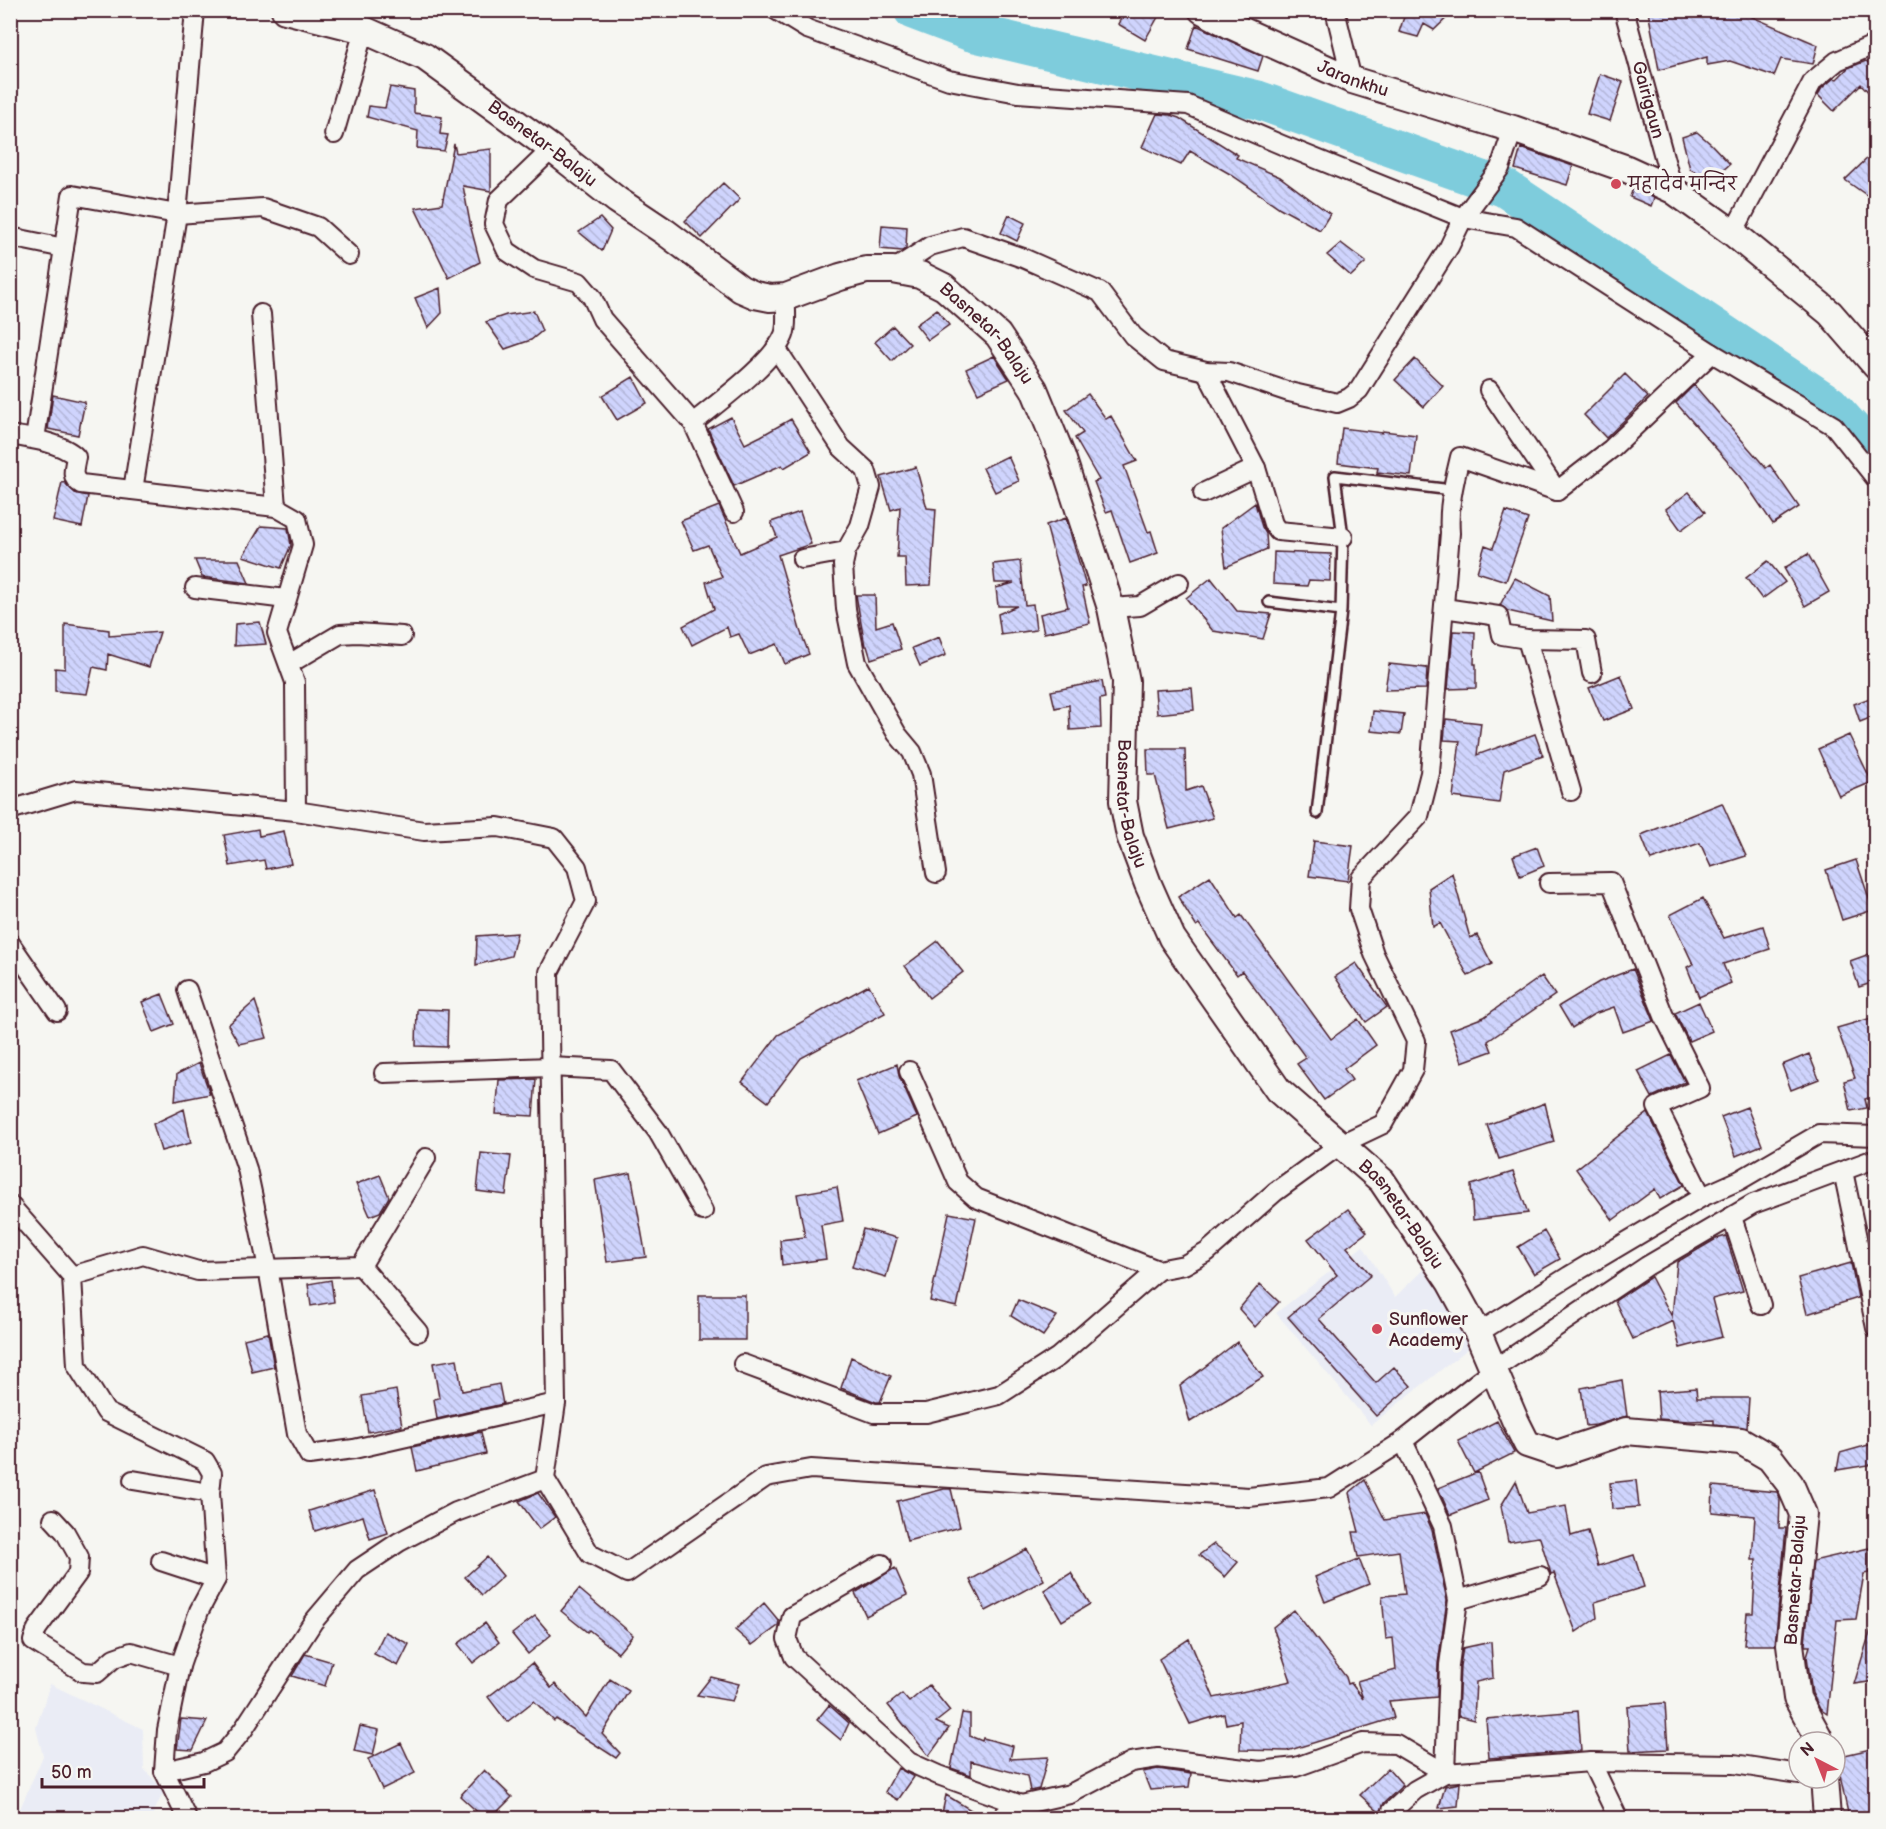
<svg xmlns="http://www.w3.org/2000/svg" width="1886" height="1829" font-family="'Balsamiq Sans','Playpen Sans Deva',sans-serif">
	<defs>
		<pattern id="building-back-hatch" width="6" height="6" patternUnits="userSpaceOnUse" patternTransform="scale(1.5)"><rect width="6" height="6" fill="#cfd4fd"/><path d="M-1 5l2 2M0 0l6 6M5-1l2 2" fill="none" stroke="#b3b6d9"/></pattern>
	</defs>
	<rect width="100%" height="100%" fill="#f6f6f2"/>
	<filter id="ink" filterUnits="userSpaceOnUse"><feTurbulence type="fractalNoise" baseFrequency=".0167" numOctaves="2"/><feDisplacementMap in="SourceGraphic" scale="12" xChannelSelector="R" yChannelSelector="G"/><feConvolveMatrix kernelMatrix="1 2 1 2 8 2 1 2 1" color-interpolation-filters="sRGB"/></filter>
	<g filter="url(#ink)">
		<!-- built -->
		<path fill="#eaecf5" d="M1363 1246 1395 1297 1425 1268 1474 1344 1371 1425 1276 1313Z
			M50 1684 143 1729 144 1769 164 1791 151 1818H16L43 1756 36 1728Z"/>
		<g fill="none" stroke-linecap="round" stroke-linejoin="round">
			<!-- river -->
			<path stroke="#7eccdc" stroke-width="39" d="M913 10 971 32 1258 100 1505 188 1830 405 1876 456"/>
		</g>
		<!-- building -->
		<path fill="url(#building-back-hatch)" stroke="#4a1f2b" stroke-width="1.5" d="M1126 10H1162L1145 40 1118 24Z
			M1400 10H1455L1434 30 1424 24 1418 37 1399 32 1405 14Z
			M1736 10 1818 45 1813 64 1781 59 1774 76 1730 61 1707 65V57L1659 70 1648 11Z
			M1196 25 1263 56 1258 71 1188 49Z
			M1866 61 1875 68V99L1861 84 1834 111 1818 95 1822 88 1834 78 1837 79 1848 68Z
			M1600 74 1623 82 1610 121 1587 114Z
			M390 87 414 91V113L442 117 440 134 448 135 444 151 417 148 418 131 367 117 369 106 385 108Z
			M1157 114 1170 115 1179 118 1238 155 1236 158 1280 177 1330 214 1320 230 1280 208 1230 174 1190 151 1181 165 1142 147Z
			M1697 132 1711 144 1730 164 1712 180 1690 169 1682 137Z
			M454 144 456 153 491 149V191L463 186 471 228 480 262 449 278 415 208 442 204Z
			M1521 148 1573 166 1567 185 1515 169Z
			M1875 151V201L1845 180Z
			M723 183 740 199 702 238 685 221Z
			M1633 188 1654 198 1651 206 1630 197Z
			M1009 215 1025 223 1017 241 1001 233Z
			M600 218 611 230 602 251 579 232Z
			M882 225 907 227 906 248 902 251 880 249Z
			M1341 243 1366 262 1351 276 1327 255Z
			M440 288 442 313 428 328 415 298Z
			M937 309 949 325 928 340 916 325Z
			M534 311 542 331 531 340 505 349 486 322 506 315Z
			M893 326 910 344 892 361 875 342Z
			M994 356 1009 379 978 393 966 369Z
			M1415 359 1443 386 1424 407 1395 380Z
			M1625 374 1648 397 1606 438 1584 415Z
			M633 377 647 403 617 420 602 396Z
			M1694 385 1766 468 1770 465 1799 507 1773 524 1741 477 1676 403Z
			M1088 394 1106 419 1111 416 1137 461 1124 466 1148 532 1151 531 1158 553 1130 563 1112 510 1106 512 1094 482 1099 480 1075 438 1083 433 1066 410Z
			M53 395 85 402 78 435 48 429Z
			M731 417 745 444 761 436 791 419 811 452 784 468 782 465 734 486 708 429Z
			M1342 428 1382 433 1383 431 1416 435 1411 476 1377 472 1378 468 1338 463Z
			M1008 456 1019 481 995 492 983 468Z
			M916 467 927 508 936 509 931 585 906 586 905 557H897L900 507 891 510 881 477Z
			M62 482 65 483 75 493 88 496 82 527 53 521Z
			M1689 492 1705 512 1681 530 1666 509Z
			M1255 503 1262 527 1266 534 1267 549 1226 567 1221 528Z
			M719 506 740 553 777 537 771 522 800 512 811 544 778 555 800 630 809 654 785 664 777 644 749 655 739 634 730 637 727 627 692 645 683 626 714 609 706 582 722 577 708 545 694 550 681 521Z
			M1506 511 1528 519 1506 581 1477 572 1485 545 1493 548Z
			M1066 518 1086 586 1082 587 1090 623 1044 633 1040 614 1068 607 1046 525Z
			M261 526 288 528 291 545 281 568 243 556Z
			M1274 552 1331 554 1330 581 1309 580 1307 586 1273 584Z
			M1808 554 1829 592 1805 606 1784 568Z
			M195 560H239L249 583 202 577Z
			M1020 561 1025 605 1033 604 1036 630 1001 635 998 614 1017 606H998L996 588 1014 583H995L993 564Z
			M1768 561 1785 582 1762 599 1746 578Z
			M1211 578 1237 611 1271 614 1263 639 1213 631 1186 598Z
			M1515 578 1550 596 1552 621 1508 611 1500 605Z
			M856 595H875L876 627 892 622 901 649 871 659 867 646H865Z
			M260 622 266 644 234 646 235 624Z
			M65 624 109 630V636L160 632 149 667 108 654 107 670 93 667 87 694 55 691V668L65 669Z
			M1453 631 1475 632 1474 664H1476V688L1448 689Z
			M939 637 946 655 920 666 912 648Z
			M1389 664 1427 668 1426 689 1385 690Z
			M1621 675 1634 709 1603 721 1589 688Z
			M1102 681 1105 698 1100 699 1101 728 1070 730 1069 705 1055 708 1051 691Z
			M1192 688 1194 710 1157 714 1155 690Z
			M1875 696V716L1860 722 1854 704Z
			M1373 711 1404 714 1401 734 1371 731Z
			M1446 719 1481 723 1477 755 1535 734 1543 756 1504 770 1499 803 1453 797 1460 741 1444 740Z
			M1849 735 1872 782 1839 796 1818 749Z
			M1147 749H1185L1186 791 1201 786 1213 818 1169 829 1155 775H1148Z
			M1722 803 1746 856 1711 867 1700 843 1651 860 1641 835Z
			M258 829 259 836 284 831 291 864 266 869 264 860 230 866 224 835Z
			M1314 841 1353 846 1348 881 1309 876Z
			M1537 847 1544 866 1520 876 1513 856Z
			M1856 860 1873 910 1842 920 1826 870Z
			M1452 873 1470 938 1477 935 1492 964 1468 976 1440 923 1433 927 1429 888Z
			M1210 876 1237 918 1241 915 1331 1039 1358 1019 1376 1045 1344 1069 1352 1080 1324 1100 1297 1064 1306 1058 1242 971 1237 975 1199 924 1196 926 1178 897Z
			M1703 898 1724 938 1763 926 1770 949 1723 964 1731 983 1699 997 1687 967 1693 964 1670 915Z
			M517 933 511 956 476 965 477 936Z
			M938 941 963 972 929 998 905 966Z
			M1875 952V982L1859 987 1850 961Z
			M1356 963 1387 1007 1366 1022 1335 977Z
			M1633 969 1654 1021 1623 1032 1614 1007 1594 1014 1572 1028 1559 1006 1599 982Z
			M1542 976 1555 995 1488 1041 1492 1051 1462 1062 1450 1030 1484 1017Z
			M869 985 885 1013 801 1058 768 1102 742 1082 778 1035Z
			M162 994 174 1024 154 1032 142 1002Z
			M255 1001 267 1038 239 1044 228 1025Z
			M1699 1002 1712 1031 1689 1041 1675 1013Z
			M417 1009 448 1010 447 1047 416 1046Z
			M1875 1017V1096L1865 1099 1867 1108 1851 1111 1844 1081 1855 1078 1837 1028Z
			M1809 1054 1819 1079 1791 1090 1782 1065Z
			M1671 1055 1685 1082 1652 1097 1638 1071Z
			M199 1063 210 1094 175 1101 177 1074Z
			M897 1064 899 1076 917 1117 878 1134 856 1081Z
			M536 1079 533 1116 496 1114 499 1080Z
			M1545 1103 1554 1142 1499 1159 1487 1125Z
			M1747 1107 1762 1145 1736 1156 1721 1117Z
			M184 1109 191 1143 161 1151 153 1124Z
			M1648 1113 1684 1185 1660 1199 1655 1189 1613 1220 1576 1169Z
			M481 1153 511 1156 506 1195 477 1191Z
			M1513 1172 1528 1213 1473 1220 1471 1185Z
			M631 1173 646 1257 607 1262 595 1180Z
			M380 1175 389 1197 380 1212 370 1216 356 1184Z
			M837 1187 843 1221 821 1225 826 1259 782 1265 780 1240 805 1237 797 1194Z
			M1348 1209 1367 1232 1347 1247 1371 1275 1319 1319 1376 1383 1394 1367 1411 1386 1376 1416 1288 1317 1337 1275 1308 1239Z
			M949 1213 976 1218 957 1307 930 1301Z
			M863 1229 897 1238 886 1277 852 1267Z
			M1544 1231 1560 1259 1534 1274 1518 1247Z
			M1726 1236 1743 1291 1712 1299 1722 1337 1680 1348 1673 1321 1633 1339 1615 1301 1651 1277 1672 1317 1677 1262 1716 1239Z
			M1851 1263 1858 1298 1807 1314 1798 1278Z
			M331 1280 334 1302 311 1306 308 1284Z
			M1260 1284 1279 1302 1255 1327 1239 1309Z
			M699 1295H745V1340H699Z
			M1018 1300 1057 1316 1043 1336 1011 1316Z
			M268 1333 274 1367 252 1372 244 1339Z
			M1237 1342 1263 1377 1190 1422 1180 1386Z
			M851 1357 891 1376 880 1402H876L841 1388Z
			M457 1359 462 1391 499 1384 503 1404 437 1419 434 1399 439 1398 433 1363Z
			M1622 1380 1627 1416 1596 1425 1586 1426 1581 1388Z
			M1696 1388 1697 1398H1749L1747 1428 1714 1424V1420L1689 1421 1659 1419 1657 1391Z
			M396 1390 402 1426 368 1432 362 1396Z
			M1497 1421 1514 1453 1474 1473 1458 1441Z
			M481 1432 486 1454 417 1471 412 1447Z
			M1872 1444 1875 1464 1837 1470 1840 1453Z
			M1478 1472 1488 1500 1450 1515 1438 1488Z
			M1365 1480 1385 1520 1425 1514 1432 1530 1447 1600 1438 1664 1437 1697 1389 1701 1394 1718 1287 1751 1240 1750 1241 1721 1226 1724 1224 1714 1190 1724 1159 1659 1189 1639 1214 1698 1291 1681 1273 1627 1294 1610 1346 1677 1348 1684 1351 1683 1363 1699 1357 1681 1396 1670 1393 1638 1386 1639 1382 1596 1405 1594 1399 1551 1358 1557 1353 1532H1359L1349 1493Z
			M1636 1480 1639 1507 1612 1509 1610 1483Z
			M1516 1481 1527 1513 1566 1506 1571 1536 1588 1531 1598 1566 1634 1555 1644 1587 1595 1602 1597 1618 1576 1632 1554 1573 1551 1574 1540 1538 1538 1537 1508 1542 1501 1506Z
			M1713 1486 1777 1492 1780 1499 1779 1528H1786L1775 1645H1744L1747 1613H1753L1756 1560H1752L1755 1516 1712 1512Z
			M944 1489H951L960 1527 907 1541 897 1501Z
			M375 1490 388 1533 370 1539 363 1516 315 1531 309 1511Z
			M538 1493 555 1517 539 1529 519 1501Z
			M1214 1544 1238 1562 1225 1577 1199 1555Z
			M1869 1548V1573L1864 1574 1856 1619 1837 1620 1827 1714 1820 1709 1812 1693 1807 1656 1810 1646H1805V1644L1813 1561Z
			M1027 1549 1044 1580 986 1611 970 1580Z
			M487 1557 503 1576 482 1595 465 1577Z
			M1359 1559 1369 1584 1325 1602 1315 1577Z
			M895 1568 907 1595 866 1616 855 1593Z
			M1071 1573 1090 1604 1062 1621 1044 1590Z
			M579 1589 633 1635 618 1653 589 1630 587 1632 561 1611Z
			M764 1603 779 1621 778 1626 752 1645 735 1630Z
			M535 1616 551 1635 528 1654 512 1634Z
			M485 1623 499 1642 473 1663 458 1644Z
			M1871 1629H1875V1681L1854 1684Z
			M385 1632 409 1644 398 1666 374 1654Z
			M1491 1642 1493 1678 1476 1682 1474 1720 1458 1716 1460 1666 1463 1648Z
			M305 1654 332 1662 325 1686 292 1676Z
			M532 1663 551 1688 555 1684 586 1717 610 1679 629 1691 602 1734 620 1753 616 1758 556 1719 554 1721 534 1701 507 1722 488 1697Z
			M711 1677 739 1684 732 1701 697 1695Z
			M929 1685 950 1711 936 1722 949 1728 929 1756 888 1705 902 1694 909 1702Z
			M1665 1703 1668 1749 1630 1751 1627 1706Z
			M829 1705 849 1723 841 1740 817 1720Z
			M1578 1711 1581 1751 1489 1758 1486 1719Z
			M962 1713 970 1714V1736L982 1741 983 1738 1013 1746 1010 1759 1048 1757 1039 1789 1030 1791 1027 1776 971 1761V1775L951 1768Z
			M181 1719 207 1721 193 1750 177 1749Z
			M360 1726 379 1730 373 1755 354 1751Z
			M401 1743 415 1773 382 1789 368 1759Z
			M1875 1748V1818H1849L1836 1757Z
			M898 1768 914 1777 898 1800 885 1792Z
			M1388 1768 1403 1785 1384 1803 1380 1813 1360 1795Z
			M1158 1769 1191 1774 1189 1787 1150 1790 1143 1772Z
			M484 1770 512 1797 491 1818H484L460 1796Z
			M1460 1783 1458 1806 1439 1808 1445 1786Z
			M946 1795 984 1818H941Z"/>
		<g fill="none" stroke-linecap="round" stroke-linejoin="round">
			<defs>
				<path id="lane" d="M1269 602 1341 611
					M1317 813 1341 611 1343 537 1335 476 1452 490"/>
				<g id="street">
					<path d="M776 10 807 29 949 80 1018 93 1188 105 1282 145 1463 218 1516 227 1712 353"/>
					<path d="M1335 10 1352 80"/>
					<path id="s1" d="M1624 10 1673 190"/>
					<path d="M334 134 364 30"/>
					<path d="M552 149 499 200 494 224 507 251 534 269 579 282 592 297 602 319 693 423 734 512"/>
					<path d="M1733 233 1813 81 1837 61 1876 44"/>
					<path d="M10 237 64 248"/>
					<path d="M893 270 930 246 963 237 1023 258 1100 292 1133 336 1164 361 1206 371 1229 372 1289 392 1337 403 1349 398 1359 390 1449 247 1463 218 1500 168 1513 129"/>
					<path d="M261 314 276 507"/>
					<path d="M776 348 841 447 866 470 871 487 860 526 846 551 843 565 846 609 857 663 897 734 912 752 921 774 936 873"/>
					<path d="M1206 371 1256 468 1273 524 1278 531 1343 537"/>
					<path d="M1489 390 1557 491 1611 449 1712 353 1834 426 1876 479"/>
					<path d="M693 423C717 403 773 363 784 335 788 325 785 308 786 297"/>
					<path d="M10 435C29 438 63 443 76 457 74 468 70 478 81 484L276 507 297 519 303 545 277 633 295 682 296 811"/>
					<path d="M35 439 72 195 177 214 263 208 318 227 349 255"/>
					<path d="M133 490 177 214 195 10"/>
					<path d="M1203 493 1256 468"/>
					<path d="M802 559 846 551"/>
					<path d="M195 588 286 599"/>
					<path d="M1111 608 1140 606 1179 583"/>
					<path d="M1444 608 1498 616 1502 635 1527 639 1586 640 1592 673"/>
					<path d="M1527 639 1571 791"/>
					<path d="M289 664 340 634 357 633 402 636"/>
					<path d="M10 810 76 790 296 811 424 831 498 827 554 838 577 867 586 901 549 972 556 1403 545 1479 590 1554 627 1573 766 1477 811 1469 1249 1497 1329 1488 1403 1441 1494 1369 1647 1266 1753 1204 1869 1161 1876 1162"/>
					<path d="M1549 883 1611 882 1664 1016 1700 1088 1657 1107 1702 1197"/>
					<path d="M10 943 57 1011"/>
					<path d="M187 990 247 1169 268 1268 297 1434 309 1455 354 1449 556 1403"/>
					<path d="M909 1071 958 1182 976 1198 1158 1270 1184 1265 1207 1252 1275 1192 1341 1144 1383 1124 1413 1070 1416 1041 1374 954 1359 909 1361 878 1419 816 1430 773 1450 533C1448 506 1454 482 1460 457L1557 491"/>
					<path d="M384 1073 550 1067 611 1070 658 1132 703 1211"/>
					<path d="M1843 1171 1876 1328"/>
					<path d="M10 1205 72 1276 143 1255 198 1271 361 1266 426 1158"/>
					<path d="M1732 1217 1761 1305"/>
					<path d="M361 1266 418 1332"/>
					<path d="M72 1276 77 1366 106 1412 205 1461 212 1473 210 1493 216 1579 199 1611 180 1666 167 1730 164 1771 187 1818"/>
					<path d="M1478 1333 1569 1276 1702 1197 1740 1180 1819 1134 1876 1136"/>
					<path d="M743 1364 874 1413H926L999 1395 1058 1357 1158 1270"/>
					<path d="M133 1480 210 1493"/>
					<path d="M53 1519 65 1532 79 1557 78 1573 37 1629 33 1641 83 1672 97 1673 114 1658 131 1652 180 1666"/>
					<path d="M161 1561 216 1579"/>
					<path d="M882 1564 792 1616 787 1639 794 1657 909 1762 938 1775 1021 1805"/>
					<path d="M1458 1600 1540 1576"/>
					<path d="M1591 1762 1618 1818"/>
					<path d="M164 1771 204 1762 225 1752 243 1730 313 1622 357 1570 399 1542 456 1512 545 1479"/>
					<path d="M1002 1818 1004 1815 1021 1805 1070 1794 1131 1762 1158 1758 1260 1771 1296 1767 1363 1743 1396 1744 1445 1773 1591 1762 1734 1764 1799 1774"/>
					<path d="M1391 1818 1392 1811 1415 1790 1445 1773 1449 1665 1458 1600 1443 1526 1403 1441"/>
				</g>
				<g id="secondary">
					<path id="s2" d="M285 10 364 30 425 57 552 149 617 200 665 232 741 289 755 295 770 298 786 297 840 277 866 270H893L920 275 944 287 998 335 1034 389 1062 457 1111 608 1126 681 1123 801 1130 836 1148 884 1172 938 1278 1090 1382 1181 1450 1282 1478 1333 1515 1420 1527 1444 1557 1454 1626 1431 1741 1441 1770 1458 1790 1484 1803 1514 1790 1644 1797 1698 1818 1736 1819 1742"/>
					<path id="s3" d="M1202 10 1232 26 1352 80 1513 129 1627 169 1673 190 1733 233 1830 313 1876 366"/>
					<path d="M1824 1778 1827 1818"/>
				</g>
			</defs>
			<!-- lane casing -->
			<use href="#lane" stroke="#4a1f2b" stroke-width="14"/>
			<!-- street casing -->
			<use href="#street" stroke="#4a1f2b" stroke-width="22"/>
			<!-- secondary casing -->
			<use href="#secondary" stroke="#4a1f2b" stroke-width="30"/>
			<!-- lane -->
			<use href="#lane" stroke="#f6f6f2" stroke-width="9"/>
			<!-- street -->
			<use href="#street" stroke="#f6f6f2" stroke-width="18"/>
			<!-- secondary -->
			<use href="#secondary" stroke="#f6f6f2" stroke-width="26"/>
		</g>
	</g>
	<!-- markers -->
	<g fill="#d1495b" stroke="#f6f6f2" stroke-width="2">
		<circle cx="1616" cy="184" r="6"/>
		<circle cx="1377" cy="1329" r="6"/>
	</g>
	<g text-anchor="middle" stroke-width="6" stroke-linejoin="round" paint-order="stroke">
		<!-- street labels -->
		<g font-size="18" fill="#4a1f2b" stroke="#f6f6f2">
			<text dy="6" stroke="none"><textPath href="#s3" startOffset="166">Jarankhu</textPath></text>
			<text dy="6" stroke="none"><textPath href="#s1" startOffset="93">Gairigaun</textPath></text>
			<text dy="6" stroke="none"><textPath href="#s2" startOffset="294">Basnetar-Balaju</textPath></text>
			<text dy="6" stroke="none"><textPath href="#s2" startOffset="816">Basnetar-Balaju</textPath></text>
			<text dy="6" stroke="none"><textPath href="#s2" startOffset="1320">Basnetar-Balaju</textPath></text>
			<text dy="6" stroke="none"><textPath href="#s2" startOffset="1824">Basnetar-Balaju</textPath></text>
			<text transform="translate(1795 1580) rotate(-86)" y="6">Basnetar-Balaju</text>
		</g>
		<!-- poi labels -->
		<g font-size="18" fill="#4a1f2b" stroke="#f6f6f2" text-anchor="start">
			<text x="1628" y="190">महादेव मन्दिर</text>
			<text x="1389" y="1325">Sunflower<tspan x="1389" dy="21">Academy</tspan></text>
		</g>
	</g>
	<!-- margin -->
	<rect width="1886" height="1829" fill="none" stroke="#f6f6f2" stroke-width="36"/>
	<rect x="18" y="18" width="1850" height="1793" fill="none" stroke="#4a1f2b" stroke-width="2" filter="url(#ink)"/>
	<!-- north arrow -->
	<g transform="translate(1817 1760) rotate(318)"><circle r="28" fill="#f6f6f2" stroke="#b1a0a2" stroke-width="1.5"/>
	<path d="M0-4.5L10 22L0 15L-10 22Z" fill="#d1495b"/>
	<text y="-9" font-size="16" font-weight="bold" text-anchor="middle" fill="#4a1f2b">N</text>
	</g>
	<!-- scale -->
	<path d="M42 1778v9h162v-9" fill="none" stroke="#4a1f2b" stroke-width="3"/>
	<text x="51" y="1778" font-size="18" fill="#4a1f2b" stroke="#f6f6f2" stroke-width="4.5" paint-order="stroke">50 m</text>
</svg>
